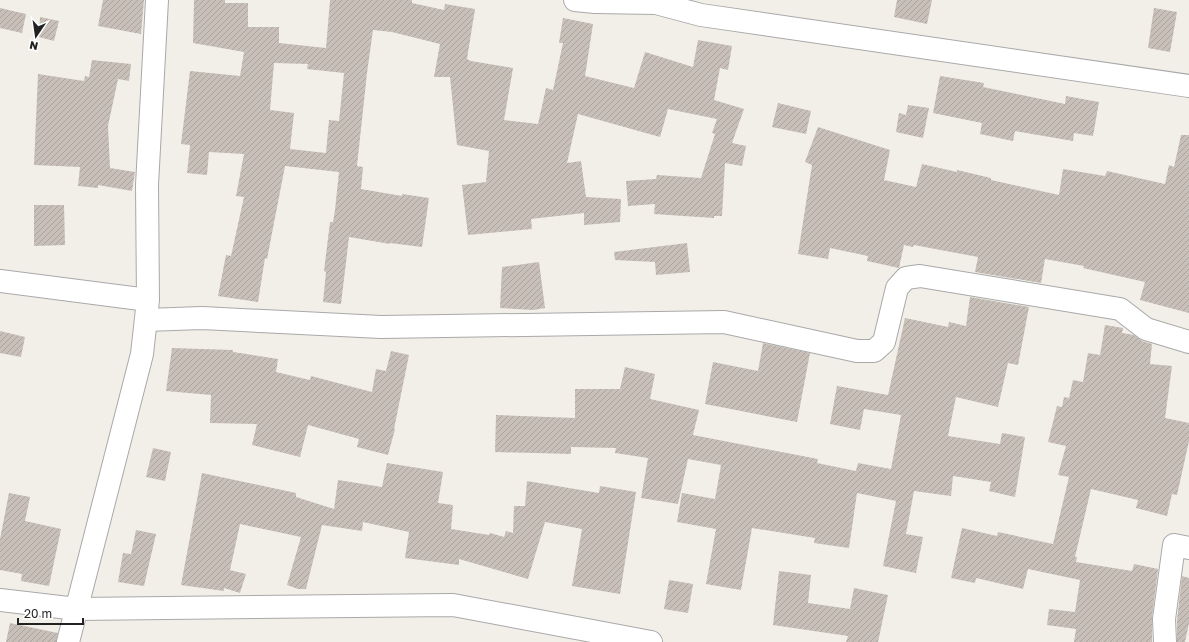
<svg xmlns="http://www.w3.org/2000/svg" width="1189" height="642" font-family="'Golos Text',sans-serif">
	<defs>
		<pattern id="building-hatch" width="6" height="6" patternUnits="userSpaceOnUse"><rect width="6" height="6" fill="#c7bfb8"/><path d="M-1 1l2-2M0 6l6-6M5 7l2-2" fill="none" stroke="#aba49e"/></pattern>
	</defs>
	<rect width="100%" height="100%" fill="#f2efe9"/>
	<!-- building -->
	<path fill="url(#building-hatch)" fill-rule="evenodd" d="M103 0H144L141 34 98 26Z
		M194 0H225V3H248V27H279V43L326 48 330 0H412V3L444 10 445 4 475 9 467 59 471 61 513 68 504 120 538 124 546 88 553 90 563 43H559L563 18 593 24 585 76 634 88 645 52 693 67 698 40 732 46 728 70 720 68 714 100 744 109 732 143 746 146 742 166 725 163 722 216H714V218L654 214 655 204 628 206 626 181 656 179 657 175 701 178 715 134 712 133 717 119 668 109 660 137 578 114 567 163 581 161 586 197 621 199 620 222 584 225V213L531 219 532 229 468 235 462 185 486 182 489 151 457 145 450 77H434L440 44 392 32 373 30 367 73 357 166 363 167 361 189 402 196V194L429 198 422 247 390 243V244L349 237 341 304 323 302 326 272 324 271 330 222H333L335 210 339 172 285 166 267 259 265 258 258 302 218 296 226 255 231 256 244 197 236 196 244 154 209 152 207 175 187 173 190 145 181 144 190 71 240 76 244 52 193 43ZM274 63 308 64 307 69 344 73 339 121 329 120 326 153 290 149 294 113 270 110Z
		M897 0H932L927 24 894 17Z
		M0 8 26 14 22 33 0 28Z
		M1154 8 1177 12 1170 52 1148 48Z
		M40 17 59 21 54 41 39 37Z
		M92 60 131 64 129 81 118 79 108 126 110 168 135 172 132 191 98 185V188L78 186 80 167 34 165 38 74 84 81 85 76 89 77Z
		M940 76 984 83 983 87 1065 104 1066 96 1099 102 1093 136 1074 133 1073 141 1015 131 1013 141 980 134 982 123 933 113Z
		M778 103 811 111 806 134 772 127Z
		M908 105 929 108 923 138 896 132 899 113 906 115Z
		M818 127 890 150 884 180 916 187 922 164 957 172V170L991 178V180L1059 195 1063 169 1105 176 1107 171 1165 184 1169 165 1174 167 1181 135H1189V313L1140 300 1145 282 1083 268 1084 266 1045 259 1041 283 975 272 978 257 914 245 913 247 904 245 899 268 867 261 868 256 830 248 828 259 798 254 812 165 805 162Z
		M34 205H64L65 245 34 246Z
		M687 243 690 272 656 275 655 262 615 260 614 252Z
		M539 262 545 308 533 310 500 308 502 267Z
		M970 297 1029 307 1018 365 1008 363 998 407 956 397 948 436 1000 444 1002 433 1025 437 1015 497 989 491 991 482 953 476 951 496 914 491 906 534 923 537 916 573 883 566 896 501 857 493 849 548 814 543 815 538 752 528 741 590 706 584 716 529 677 522 682 493 715 499 721 465 688 459 678 504 641 498 648 458 615 453 616 448 571 447V454L495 452 496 415 575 418V389H620L625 367 655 374 650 399 699 410 693 435 818 459 817 463 856 471 858 463 891 469 901 415 864 409 860 430 830 424 837 386 888 395 905 318 948 327 949 322 966 326Z
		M1105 325 1123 328 1122 333 1134 335 1142 341 1152 344 1150 364 1172 366 1165 418 1189 423V441L1177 495 1172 494 1167 516 1136 508 1138 500 1091 489 1075 557H1077L1076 562 1132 571 1134 564 1158 569 1152 617V642H1074L1076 629 1047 625 1049 609 1075 612 1080 580 1028 569 1023 589 976 578 975 583 951 578 962 528 997 536 998 532 1053 544 1069 477 1058 475 1066 446 1048 442 1057 406 1062 407 1064 397 1069 398 1073 380 1083 382 1088 353 1100 355Z
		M0 331 25 337 21 357 0 353Z
		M763 343 810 353 797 422 705 404 713 362 758 371Z
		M172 348 233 350V352L278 359 276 372 310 380 311 376 372 392 376 369 386 371 391 351 409 355 394 429H395L388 455 357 447 359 439 308 425 300 457 252 445 257 424 210 423 211 395 166 391Z
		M153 448 171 452 165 481 146 477Z
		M387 463 443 472 438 503 453 505 451 529 489 535 490 533 504 537 506 531 513 533 514 506H525L527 481 599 493 600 486 636 492 620 594 572 586 582 529 545 522 528 579 459 559V565L405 558 409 532 363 522 362 531 322 525 306 589H298L287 585 301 537 240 524 230 570 246 574 240 593 224 588V591L181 585 202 473 296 493V497L334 509 338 480 382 487Z
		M9 493 30 497 25 521 61 529 49 586 21 581 22 574 0 570V539Z
		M136 530 156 534 144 586 118 582 123 553 131 554Z
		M779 571 811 575 808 603 850 609 854 588 888 595 878 642H846L848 636 773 625Z
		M1182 576 1189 578V623L1185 642H1177V620Z
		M669 580 693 584 688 613 664 609Z
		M10 623 58 633 56 642H6Z"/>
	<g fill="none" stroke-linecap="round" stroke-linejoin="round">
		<defs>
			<path id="street" d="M575 0 595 2 656 3 701 15 1189 86
				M0 281 148 300
				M146 320 202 318 381 327 724 322 857 351H874L884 342 897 288 906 278 920 276 1120 309 1146 329 1189 342
				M0 600 77 609 453 605 651 642
				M68 642 142 354 148 300 147 185 157 0
				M1165 642 1164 619 1174 545 1189 548"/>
		</defs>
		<!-- street casing -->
		<use href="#street" stroke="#a9a9a9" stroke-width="24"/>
		<!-- street -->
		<use href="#street" stroke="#fff" stroke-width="22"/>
	</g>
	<!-- north arrow -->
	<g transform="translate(36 36) rotate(193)" stroke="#ffffff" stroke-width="3" paint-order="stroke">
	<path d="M0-3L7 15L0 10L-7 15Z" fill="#222222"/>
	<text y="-6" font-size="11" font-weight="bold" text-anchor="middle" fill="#222222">N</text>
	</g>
	<!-- scale -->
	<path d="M18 618v6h65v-6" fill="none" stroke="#222222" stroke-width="2"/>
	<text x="24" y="618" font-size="12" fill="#222222" stroke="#ffffff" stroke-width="3" paint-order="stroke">20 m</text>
</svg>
